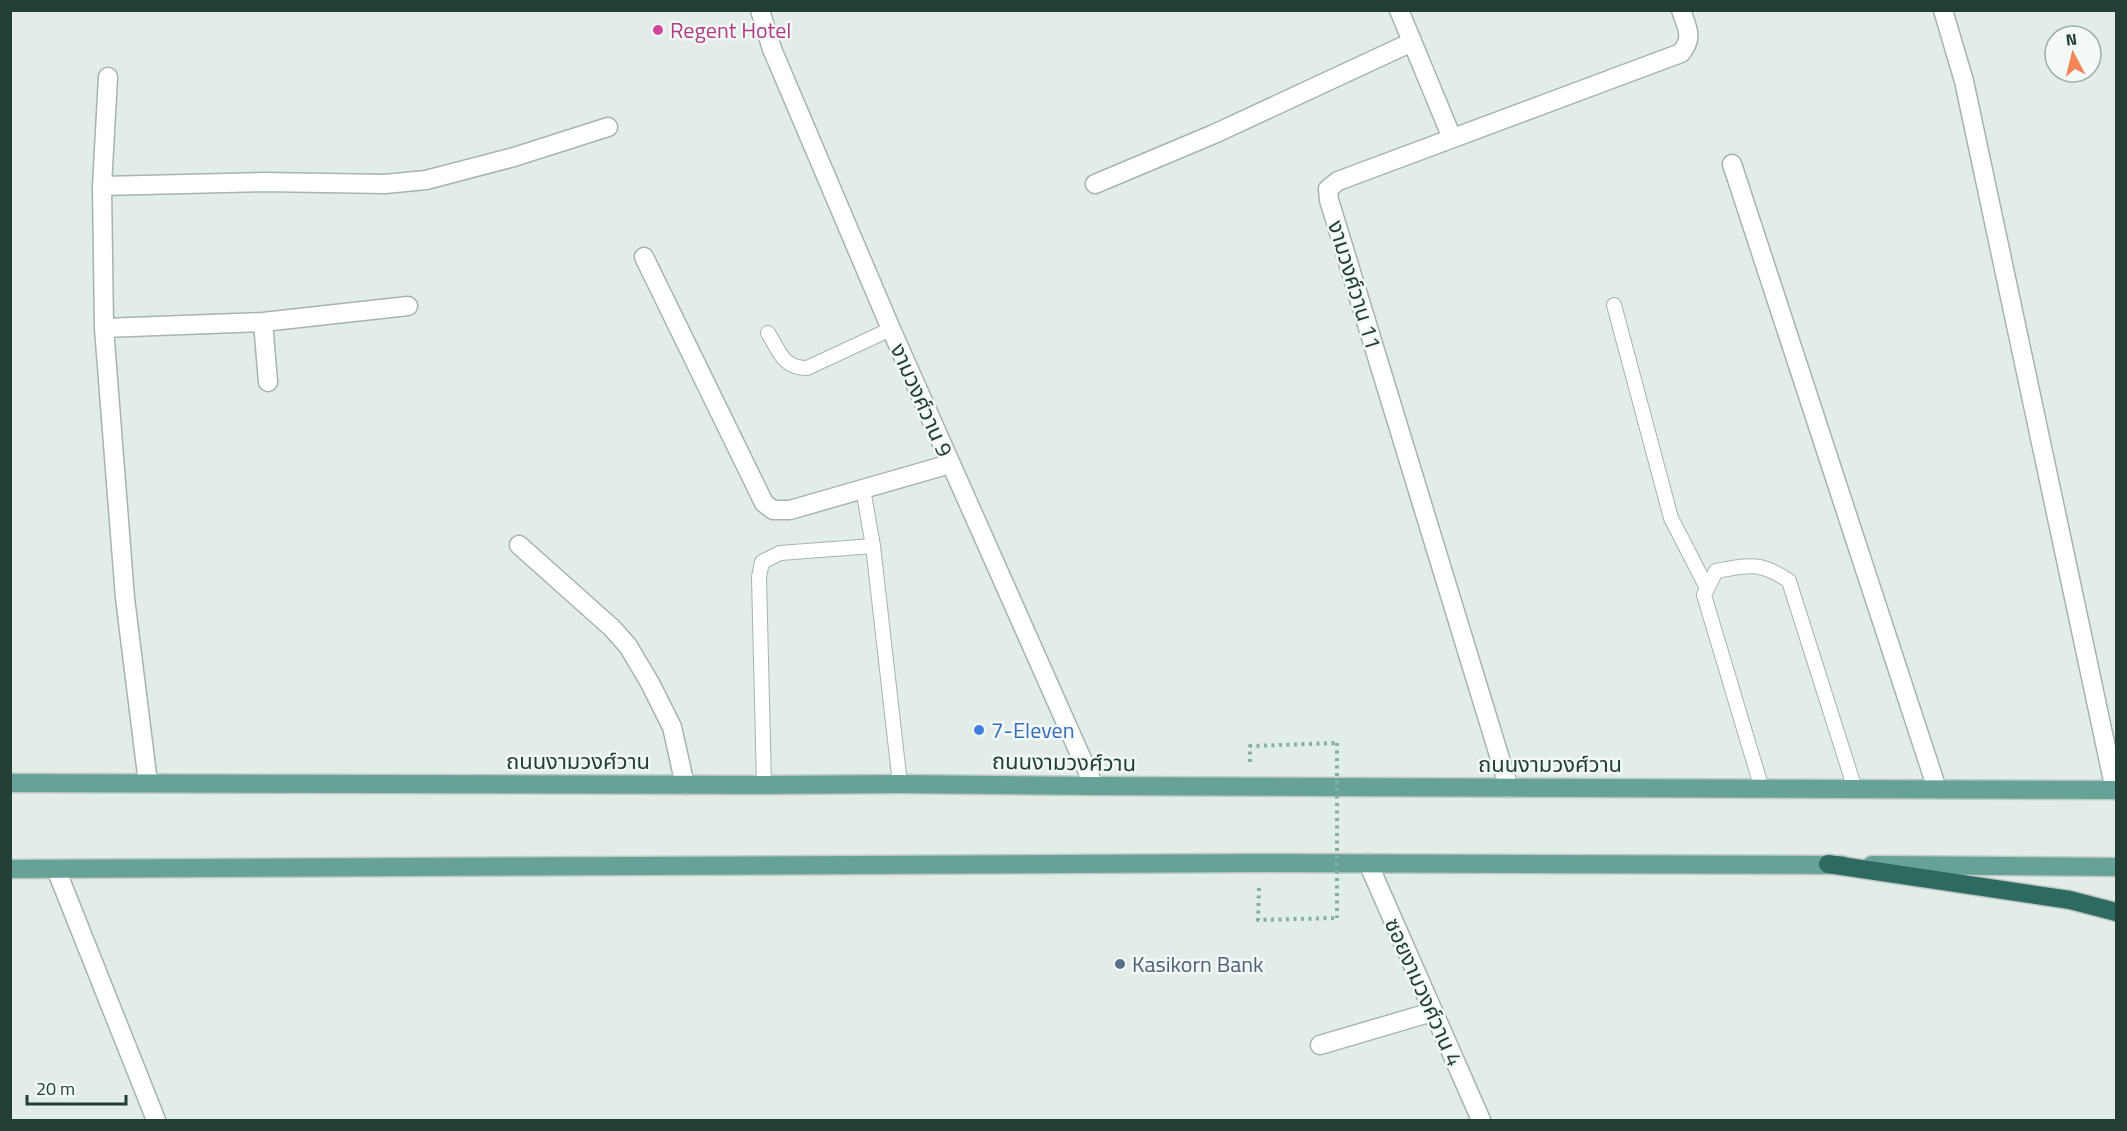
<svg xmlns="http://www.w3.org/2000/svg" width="2127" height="1131" font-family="'Titillium Web','Noto Sans Thai',sans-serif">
	<rect width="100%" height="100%" fill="#e2ece8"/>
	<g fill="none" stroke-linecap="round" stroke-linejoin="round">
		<defs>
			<path id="lane" d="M1614 305 1671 518 1707 588
				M768 333C780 352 783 368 807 368L891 329
				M863 489 873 546
				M764 785 759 577 762 562 780 553 873 546 900 784
				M1762 789 1704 595 1716 571C1749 565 1760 561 1789 581L1855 789"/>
			<path id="street" d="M760 10 772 49 891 329 1094 786
				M1399 10 1452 138
				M1943 10 1964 81 2115 790
				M1732 164 1937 789
				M1095 184 1214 134 1412 42
				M102 186 108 77
				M644 257 764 503 773 510H790L950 464
				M263 322 268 382
				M104 328 263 322 408 306
				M519 545 612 628 628 646 650 683 672 727 685 785
				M148 783 125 598 104 328 102 186 264 182 385 184 426 180 514 157 608 127
				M1509 788 1329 200 1328 189 1338 181 1681 53C1694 37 1687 28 1681 10
				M1368 863 1481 1120
				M56 869 156 1120
				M1320 1045 1432 1012"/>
			<path id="primary" d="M10 783 764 785 900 784 1094 786 2116 790
				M1872 865 2116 867
				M10 869 1259 863 1842 865"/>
			<path id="highway" d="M1828 864 2070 900 2116 912"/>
		</defs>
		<!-- lane casing -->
		<use href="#lane" stroke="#a5b4af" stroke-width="16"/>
		<!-- street casing -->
		<use href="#street" stroke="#a5b4af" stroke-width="21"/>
		<!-- primary casing -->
		<use href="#primary" stroke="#c1c9c7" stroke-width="21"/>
		<!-- highway casing -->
		<use href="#highway" stroke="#c1c9c7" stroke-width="21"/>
		<!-- path -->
		<path stroke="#82b0a4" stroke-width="4" stroke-dasharray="3 4.5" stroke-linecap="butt" d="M1250 762V746L1337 743
			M1259 888 1258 920 1337 918"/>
		<!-- lane -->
		<use href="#lane" stroke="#fff" stroke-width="14"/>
		<!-- street -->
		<use href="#street" stroke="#fff" stroke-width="18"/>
		<!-- primary -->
		<use href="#primary" stroke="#66a396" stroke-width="18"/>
		<!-- highway -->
		<use href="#highway" stroke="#2d6a60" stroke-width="18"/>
		<!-- path-bridge -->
		<path stroke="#82b0a4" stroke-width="4" stroke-dasharray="3 4.5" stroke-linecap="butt" d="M1337 743V918"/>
	</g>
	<!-- markers -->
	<circle fill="#d1479c" stroke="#f2f9f6" stroke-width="2" cx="658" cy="30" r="6"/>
	<circle fill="#3f7fe0" stroke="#f2f9f6" stroke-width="2" cx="979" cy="730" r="6"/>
	<circle fill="#5c6f8a" stroke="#f2f9f6" stroke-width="2" cx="1120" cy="964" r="6"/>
	<g text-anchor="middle" stroke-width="5" stroke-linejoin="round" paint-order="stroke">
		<!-- hotel labels -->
		<g font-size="22" fill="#b23c85" stroke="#f2f9f6" text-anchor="start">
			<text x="670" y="38">Regent Hotel</text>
		</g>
		<!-- street labels -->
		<g font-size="22" fill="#223e37" stroke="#f2f9f6">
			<text transform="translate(1355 285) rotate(73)" y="8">งามวงศ์วาน 11</text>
			<text transform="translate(922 400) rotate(66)" y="8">งามวงศ์วาน 9</text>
			<text x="578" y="769">ถนนงามวงศ์วาน</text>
			<text transform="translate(1064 762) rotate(1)" y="8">ถนนงามวงศ์วาน</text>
			<text x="1550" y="772">ถนนงามวงศ์วาน</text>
			<text transform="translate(1424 992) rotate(66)" y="8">ซอยงามวงศ์วาน 4</text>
		</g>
		<!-- shop labels -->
		<g font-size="22" fill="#366cbe" stroke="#f2f9f6" text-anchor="start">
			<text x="991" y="738">7-Eleven</text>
		</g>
		<!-- service labels -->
		<g font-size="22" fill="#4e5e75" stroke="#f2f9f6" text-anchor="start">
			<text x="1132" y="972">Kasikorn Bank</text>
		</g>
	</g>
	<!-- border -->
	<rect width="2127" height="1131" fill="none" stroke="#223e37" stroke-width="24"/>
	<!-- north arrow -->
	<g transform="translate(2073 54) rotate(353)"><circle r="28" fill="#f2f9f6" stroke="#9faeaa" stroke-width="1.5"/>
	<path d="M0-4.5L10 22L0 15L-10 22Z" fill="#f48558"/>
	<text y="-9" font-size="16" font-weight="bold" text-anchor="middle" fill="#223e37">N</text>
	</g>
	<!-- scale -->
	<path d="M27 1095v9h99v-9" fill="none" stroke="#223e37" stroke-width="3"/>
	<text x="36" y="1095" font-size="18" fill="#223e37" stroke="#f2f9f6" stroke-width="4.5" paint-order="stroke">20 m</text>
</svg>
